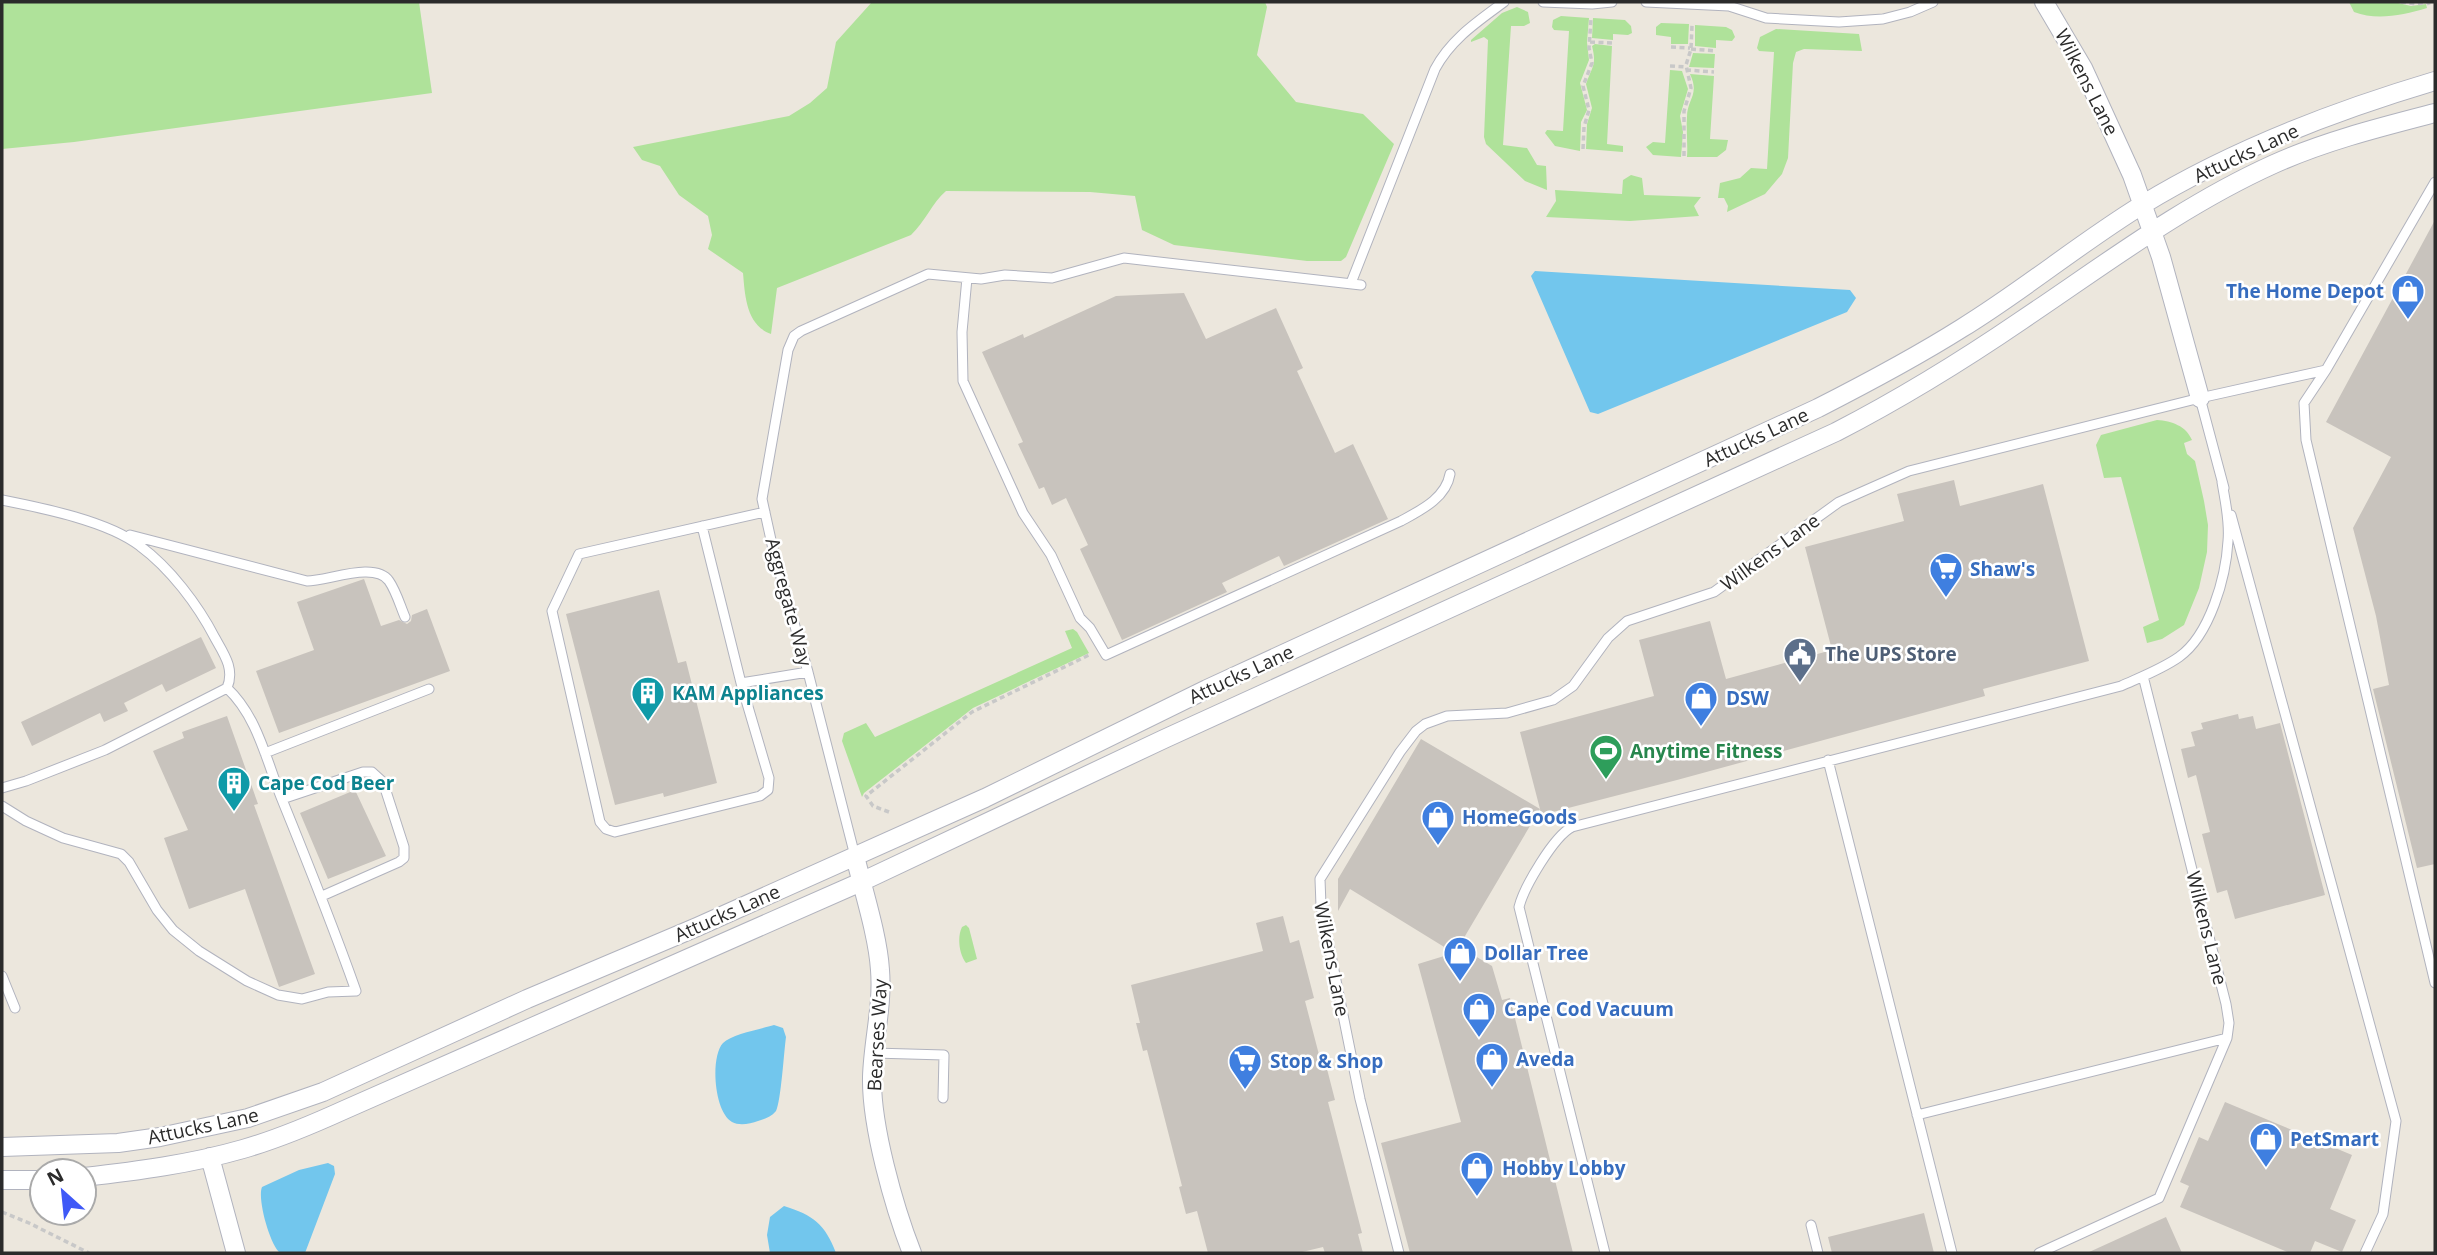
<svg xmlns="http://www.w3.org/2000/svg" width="2437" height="1255" font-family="'Open Sans',sans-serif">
	<rect width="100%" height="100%" fill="#ece7dd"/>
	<!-- green -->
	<path fill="#afe29a" d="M2 2H419L432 93 74 142 2 149Z
		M872 2H1265L1267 7 1257 55 1296 102 1363 114 1394 144 1346 257 1341 261H1307L1174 245 1142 230 1135 196 1090 192 946 191C932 203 925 222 911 235L777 288 771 334C746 325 745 295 743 273L708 249 712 235 708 216 679 195 660 166 642 160 633 147 789 116 810 103 827 88 836 42Z
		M2349 2H2394L2411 6 2426 4 2427 8C2403 15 2377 21 2354 12Z
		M1517 7 1528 12 1530 23 1524 26H1511L1503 145 1527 148 1537 165 1546 166 1547 190 1525 181 1486 144 1484 137 1488 40 1484 37 1471 42V40L1502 13Z
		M1561 16 1589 18 1587 42 1589 60 1580 83 1587 110 1581 122 1580 151 1555 146 1545 133 1547 130 1563 131 1569 31 1554 30 1552 27 1553 20Z
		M1593 18 1625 20 1631 26 1632 33 1628 35 1613 34V40L1592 38Z
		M1661 23 1689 24 1688 44H1671V37L1656 35V27Z
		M1695 25 1726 27 1732 30 1735 37 1732 41 1716 40V48L1695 46Z
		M1776 29 1859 34 1862 51 1804 49 1796 52 1793 63 1788 158 1782 174 1765 194 1727 212 1728 206 1724 198H1718L1720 183 1740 178 1751 168 1767 169 1774 52 1759 51 1757 48 1760 37Z
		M1595 44 1612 46 1607 144 1623 146V152L1586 149 1587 124 1592 108 1586 84C1592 66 1597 66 1592 46Z
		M1693 53 1715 54 1714 68 1689 67Z
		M1670 70 1682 71 1688 89 1680 116 1683 132 1681 157 1653 155 1646 147 1653 142 1665 143Z
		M1690 74 1714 76 1710 139 1728 140 1726 150 1717 157H1687C1688 144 1686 130 1687 117 1687 99 1700 95 1690 74Z
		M1631 175 1642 178 1644 195 1701 197 1694 206 1699 216 1630 221 1546 217 1556 201 1555 190 1622 194 1623 180Z
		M2157 420C2172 421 2186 426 2192 440L2184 443 2187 454 2195 461 2204 501 2208 525 2207 552 2199 588 2184 625 2162 639 2147 643 2143 627 2159 620 2121 477 2104 478 2096 445 2101 435Z
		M1073 629 1077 632 1089 653 973 708 864 793 862 797 842 741 844 733 866 723 875 737 1072 648 1065 631Z
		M966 925 969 928 977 959 966 963C959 954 957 937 962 927Z"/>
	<!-- water -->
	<path fill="#72c6ed" d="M1535 271 1850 290 1856 298 1847 312 1598 414 1590 412 1531 276Z
		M774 1025 783 1028 786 1037C784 1051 781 1101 776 1111 771 1117 765 1119 758 1121 750 1124 739 1126 732 1122 714 1112 710 1057 723 1043 732 1034 761 1029 774 1025Z
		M328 1163 334 1166 335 1174 305 1253H280C270 1245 257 1199 262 1187L299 1170Z
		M784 1206C813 1215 825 1224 836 1253H770L767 1235 770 1217Z"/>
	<!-- building -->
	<path fill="#c8c3bd" d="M2435 220V864L2417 868 2373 689 2389 685 2376 616 2353 528 2391 457 2326 422Z
		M1184 293 1206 339 1276 308 1303 368 1297 371 1335 453 1353 444 1388 519 1284 566 1279 556 1222 583 1227 592 1122 640 1080 549 1088 545 1066 498 1052 505 1044 487 1039 489 1018 444 1023 442 982 352 1023 334 1024 338 1116 296Z
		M1954 480 1960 506 2043 484 2089 661 1983 689 1985 696 1677 780 1541 815 1540 809 1455 953 1465 950 1492 966 1502 1000 1510 998 1573 1253H1410L1381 1143 1461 1122 1418 964 1454 953 1350 889 1338 911V879L1421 739 1540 809 1520 732 1654 696 1639 640 1710 621 1726 679 1832 650 1805 547 1904 521 1897 494Z
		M364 579 381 626 399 620 407 624 411 621 412 615 427 609 450 671 279 733 256 671 314 650 297 602Z
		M659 590 678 663 686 661 717 783 664 797 663 793 615 805 566 614Z
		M201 637 216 668 166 692 162 684 124 703 128 711 104 722 100 713 32 746 21 722Z
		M2238 714 2239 719 2253 716 2256 729 2280 723 2325 895 2235 919 2227 890 2217 893 2202 834 2210 832 2196 775 2188 778 2181 749 2195 746 2191 732 2203 729 2201 723Z
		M227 716 258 804 254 805 315 974 279 987 245 889 189 909 164 838 188 830 153 751 184 738 182 732Z
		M355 790 386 856 328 879 300 813Z
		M1283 916 1290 943 1299 940 1314 998 1305 1001 1323 1070 1327 1069 1335 1100 1328 1102 1362 1233 1358 1234 1363 1253H1325L1323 1247 1298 1253H1208L1197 1211 1186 1214 1179 1187 1182 1186 1147 1050 1143 1051 1136 1023H1140L1131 985 1263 951 1256 923Z
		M2225 1102 2352 1155 2330 1209 2356 1220 2342 1252 2315 1241 2310 1253H2290L2180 1207 2189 1186 2180 1182 2199 1137 2208 1141Z
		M1924 1213 1934 1253H1832L1828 1237Z
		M2166 1217 2182 1253H2087Z"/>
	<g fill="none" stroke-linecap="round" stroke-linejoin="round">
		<defs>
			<path id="lane" d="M1543 2 1592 4 1612 2
				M1646 2 1729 6 1766 18 1839 22 1883 19 1910 12 1933 2
				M967 278 962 332 963 381 1023 513 1051 555 1080 618 1090 628 1106 655 1401 521C1421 510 1446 498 1450 474
				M1351 283 1435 69C1451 39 1477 22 1504 2
				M2326 370 2304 403 2306 440 2435 983
				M2200 398 2224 488
				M2 500C42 508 108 521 140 546 170 568 198 605 215 638 224 654 235 669 227 688 257 716 266 759 281 797 307 861 333 926 356 991L328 992 302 999 278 995 247 981 199 951 173 930 157 910 129 862 121 854 63 838 26 821 2 806
				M2231 515 2396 1121 2383 1214 2365 1253
				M702 526 741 683 769 778 768 790 760 796 615 832 606 829 600 822 552 611 579 554C641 540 703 526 765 512
				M130 535 307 581C328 581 375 561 389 581 396 591 400 605 405 617
				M741 683 808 672
				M265 753 429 689
				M1828 760 1952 1253
				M2 788 26 781 105 750 227 688
				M282 799 363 772H372L383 782 404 847V858L399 862 322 896
				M855 856 808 672 773 549 762 499 788 350 794 336 801 331 928 274 981 279 1005 275 1052 278 1124 258 1361 285
				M2 976 15 1008
				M874 1053 944 1055 943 1098
				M1917 1115 2227 1038
				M1811 1225 1818 1253
				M1399 1253 1360 1099 1321 906 1320 879 1400 752 1416 731 1425 724 1447 716 1507 713 1553 700 1573 686 1608 638 1627 621 1714 592 1839 502 1909 471 2200 398 2326 370 2435 182
				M1605 1253 1519 907C1524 887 1554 836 1572 827L2121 686C2141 677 2162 669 2179 657 2210 635 2226 577 2228 541 2230 521 2225 501 2222 482
				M2039 1253 2159 1198 2227 1038 2229 1023 2226 1004 2143 676"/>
			<path id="street" d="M2044 2 2083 68 2132 175 2161 257 2200 398
				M855 856C863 890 878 936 880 970 883 1006 873 1041 872 1077 871 1126 894 1207 912 1253
				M2 1147 118 1143 160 1137 248 1118 323 1092 527 999 697 927 985 798 1207 689 1818 408C1867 383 1916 357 1962 328 2024 290 2080 243 2142 205 2232 150 2334 111 2435 81
				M210 1157 236 1253
				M84 1177C137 1171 191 1164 243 1149 278 1139 311 1125 344 1110L861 882 1164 739 1836 432C1900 399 1962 361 2022 320 2104 265 2183 205 2274 164 2325 141 2381 127 2435 113
				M2 1180H42"/>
		</defs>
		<!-- lane casing -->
		<use href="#lane" stroke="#b1b3be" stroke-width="11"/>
		<!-- street casing -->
		<use href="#street" stroke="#b1b3be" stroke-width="20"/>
		<!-- path -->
		<path stroke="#c8c8c8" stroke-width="3.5" stroke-dasharray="5 3.5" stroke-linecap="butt" d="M2401 2 2417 4 2428 2 2430 7
			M1590 42 1612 43
			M1671 47 1690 48
			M1691 49 1716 51
			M1670 66 1686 67
			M1686 70 1714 72
			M1583 149 1584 127 1589 110 1583 86 1592 63 1589 48 1591 19
			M1684 156V111L1691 88 1686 65 1691 49 1692 25
			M889 812 873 806 866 796 972 712 1089 655
			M2 1212 29 1223 89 1253"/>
		<!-- lane -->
		<use href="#lane" stroke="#fff" stroke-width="9"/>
		<!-- street -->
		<use href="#street" stroke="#fff" stroke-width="18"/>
	</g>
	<!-- icons -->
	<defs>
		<symbol id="shop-pin" viewBox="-11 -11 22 30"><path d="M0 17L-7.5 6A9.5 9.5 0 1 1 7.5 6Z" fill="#3f7fe0" stroke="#fff"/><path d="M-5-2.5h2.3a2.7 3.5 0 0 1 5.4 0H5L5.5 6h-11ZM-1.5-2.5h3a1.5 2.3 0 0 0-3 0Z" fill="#fff"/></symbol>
		<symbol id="supermarket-pin" viewBox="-11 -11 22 30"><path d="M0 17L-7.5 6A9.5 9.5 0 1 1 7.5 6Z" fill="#3f7fe0" stroke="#fff"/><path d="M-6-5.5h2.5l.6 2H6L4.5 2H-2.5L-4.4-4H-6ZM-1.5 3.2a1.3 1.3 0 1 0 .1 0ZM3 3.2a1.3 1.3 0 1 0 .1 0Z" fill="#fff"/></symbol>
		<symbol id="civic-pin" viewBox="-11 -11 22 30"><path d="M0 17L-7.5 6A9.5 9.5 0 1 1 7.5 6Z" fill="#5c6f8a" stroke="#fff"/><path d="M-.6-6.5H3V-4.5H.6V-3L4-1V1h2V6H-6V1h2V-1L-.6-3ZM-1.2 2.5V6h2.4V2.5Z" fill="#fff"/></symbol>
		<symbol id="building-pin" viewBox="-11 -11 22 30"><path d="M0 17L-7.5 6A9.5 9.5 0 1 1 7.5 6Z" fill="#0f9aa8" stroke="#fff"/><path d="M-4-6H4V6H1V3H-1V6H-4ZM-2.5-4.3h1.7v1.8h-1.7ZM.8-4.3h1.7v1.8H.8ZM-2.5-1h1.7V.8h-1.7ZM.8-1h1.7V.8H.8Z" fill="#fff"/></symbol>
		<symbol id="stadium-pin" viewBox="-11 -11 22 30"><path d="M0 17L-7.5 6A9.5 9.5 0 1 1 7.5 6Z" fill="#2e9e5b" stroke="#fff"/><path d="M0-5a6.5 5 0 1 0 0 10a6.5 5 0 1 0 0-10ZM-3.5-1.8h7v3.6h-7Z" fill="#fff"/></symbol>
	</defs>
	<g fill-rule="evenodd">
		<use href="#shop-pin" x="2389" y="272" width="38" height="52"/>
		<use href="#supermarket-pin" x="1927" y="550" width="38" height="52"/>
		<use href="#civic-pin" x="1781" y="635" width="38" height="52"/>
		<use href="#building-pin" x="629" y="674" width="38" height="52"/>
		<use href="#shop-pin" x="1682" y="679" width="38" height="52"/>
		<use href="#stadium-pin" x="1587" y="732" width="38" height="52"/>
		<use href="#building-pin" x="215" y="764" width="38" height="52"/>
		<use href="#shop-pin" x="1419" y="798" width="38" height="52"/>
		<use href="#shop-pin" x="1441" y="934" width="38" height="52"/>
		<use href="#shop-pin" x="1460" y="990" width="38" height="52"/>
		<use href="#shop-pin" x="1473" y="1040" width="38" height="52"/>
		<use href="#supermarket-pin" x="1226" y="1042" width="38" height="52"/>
		<use href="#shop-pin" x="2247" y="1120" width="38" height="52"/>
		<use href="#shop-pin" x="1458" y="1149" width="38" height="52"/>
	</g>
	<g text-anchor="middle" stroke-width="5" stroke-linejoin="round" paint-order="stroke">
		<!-- street labels -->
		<g font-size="19" fill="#2b2b2b" stroke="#fff">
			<text transform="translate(2087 82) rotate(63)" y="7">Wilkens Lane</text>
			<text transform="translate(2246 153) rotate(-25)" y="7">Attucks Lane</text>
			<text transform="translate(1756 437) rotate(-25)" y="7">Attucks Lane</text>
			<text transform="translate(1770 552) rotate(-36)" y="7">Wilkens Lane</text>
			<text transform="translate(789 602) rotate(75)" y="7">Aggregate Way</text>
			<text transform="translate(1241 674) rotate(-25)" y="7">Attucks Lane</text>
			<text transform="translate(727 913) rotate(-24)" y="7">Attucks Lane</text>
			<text transform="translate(2207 928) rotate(76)" y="7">Wilkens Lane</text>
			<text transform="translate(1332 959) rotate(79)" y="7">Wilkens Lane</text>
			<text transform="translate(877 1035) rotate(-87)" y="7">Bearses Way</text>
			<text transform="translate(203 1126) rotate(-12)" y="7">Attucks Lane</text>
		</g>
		<!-- shop labels -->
		<g font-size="19" font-weight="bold" fill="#366cbe" stroke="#fff" text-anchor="start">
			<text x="2384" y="298" text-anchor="end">The Home Depot</text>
			<text x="1970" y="576">Shaw's</text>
			<text x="1726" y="705">DSW</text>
			<text x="1462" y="824">HomeGoods</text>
			<text x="1484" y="960">Dollar Tree</text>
			<text x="1504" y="1016">Cape Cod Vacuum</text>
			<text x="1516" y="1066">Aveda</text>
			<text x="1270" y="1068">Stop &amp; Shop</text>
			<text x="2290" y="1146">PetSmart</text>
			<text x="1502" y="1175">Hobby Lobby</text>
		</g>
		<!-- service labels -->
		<g font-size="19" font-weight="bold" fill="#4e5e75" stroke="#fff" text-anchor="start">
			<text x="1825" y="661">The UPS Store</text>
		</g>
		<!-- culture labels -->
		<g font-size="19" font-weight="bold" fill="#0d838f" stroke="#fff" text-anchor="start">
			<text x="672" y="700">KAM Appliances</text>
			<text x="258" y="790">Cape Cod Beer</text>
		</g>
		<!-- leisure labels -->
		<g font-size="19" font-weight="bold" fill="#27864d" stroke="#fff" text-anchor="start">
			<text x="1630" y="758">Anytime Fitness</text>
		</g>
	</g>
	<!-- border -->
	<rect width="2437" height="1255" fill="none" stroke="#2b2b2b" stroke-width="7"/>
	<!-- north arrow -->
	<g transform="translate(63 1192) rotate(333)"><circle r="33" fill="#ffffff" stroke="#aaaaaa" stroke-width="2"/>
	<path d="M0-5L12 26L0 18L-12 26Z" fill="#3f59f7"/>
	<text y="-10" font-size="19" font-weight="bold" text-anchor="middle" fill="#2b2b2b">N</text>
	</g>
</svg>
